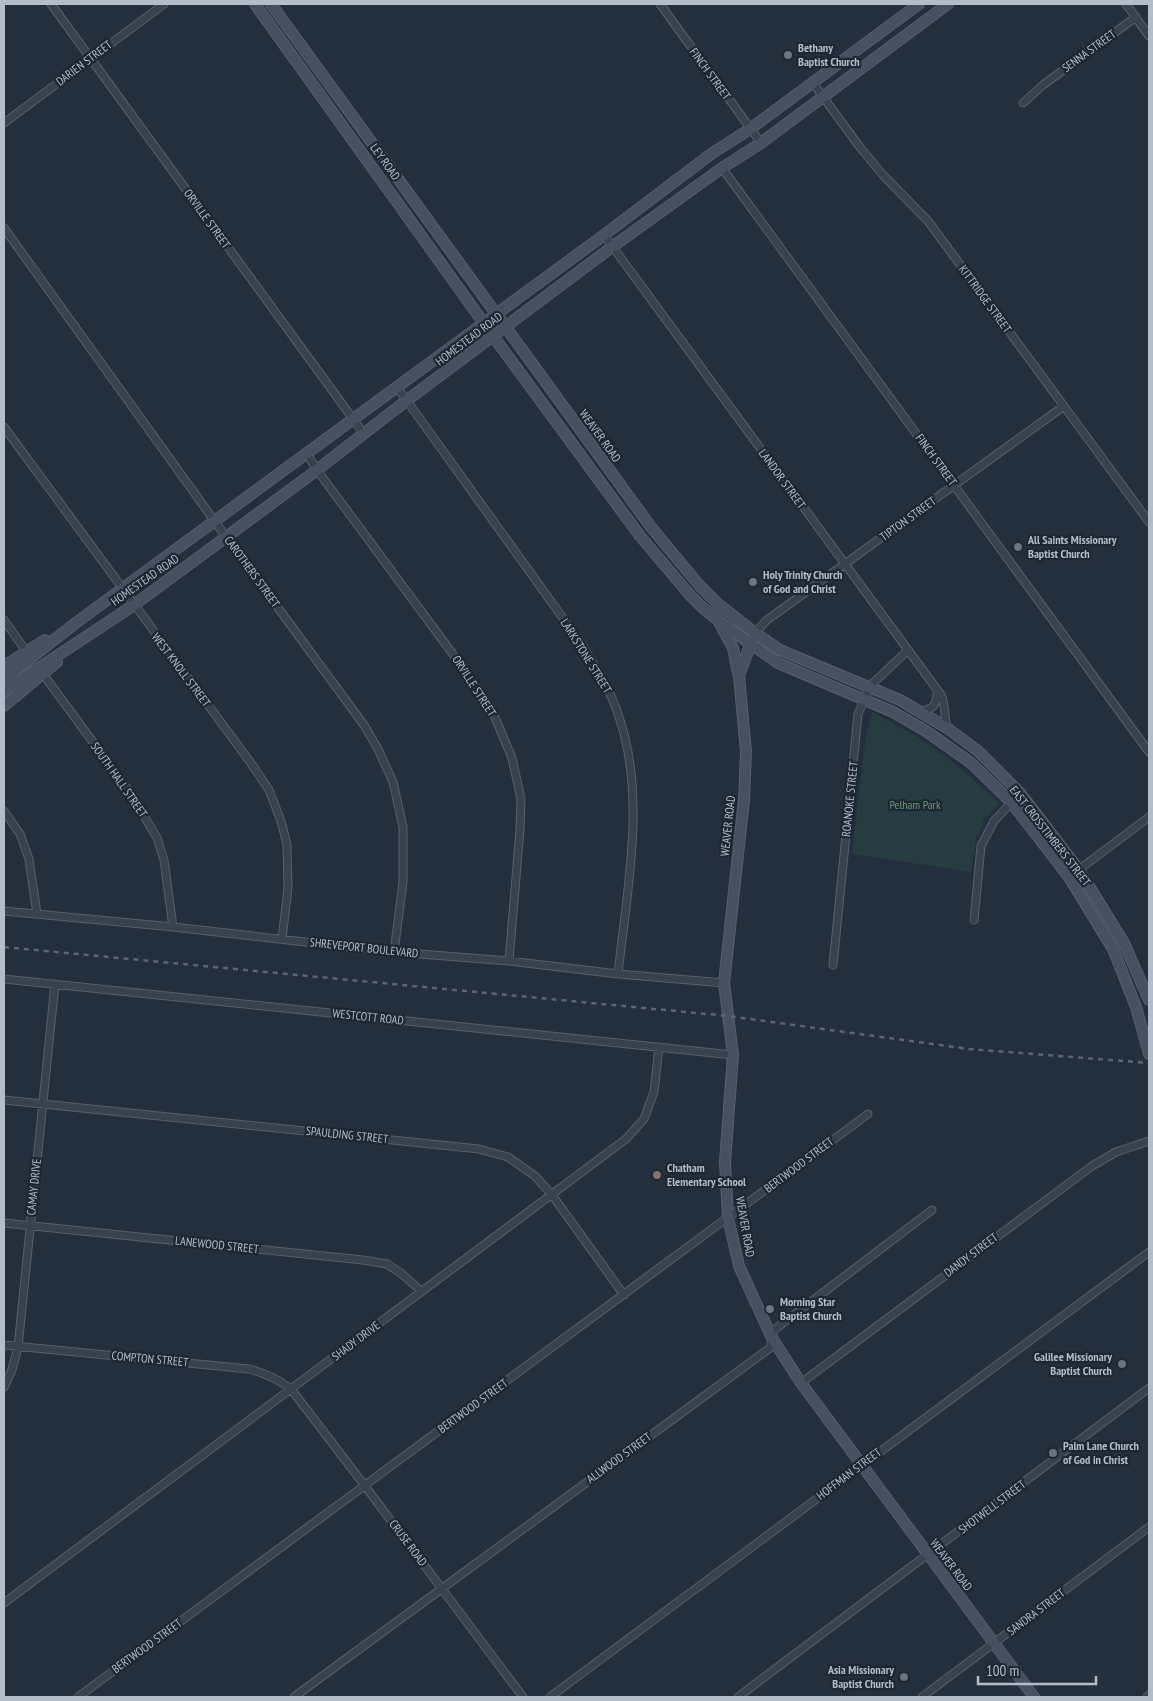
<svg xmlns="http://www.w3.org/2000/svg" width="1153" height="1701" font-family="'PT Sans Narrow',sans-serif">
	<rect width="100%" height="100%" fill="#242f3e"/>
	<!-- park -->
	<path fill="#263c3f" d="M872 712 916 736 958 766 999 803 984 820 976 839 971 872 852 854 865 743Z"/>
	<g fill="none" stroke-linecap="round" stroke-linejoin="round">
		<defs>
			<path id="street" d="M51 4 364 434
				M660 4 761 143
				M1126 4 1149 36
				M813 83 859 146 882 174 928 221 1149 522
				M1023 103 1043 85 1136 17
				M4 123 164 4
				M722 168 1149 752
				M4 228 226 537 364 725 378 749 393 782 403 827V882L394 952
				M604 235 941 695C946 705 944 717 947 728
				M397 387 583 646C596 668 610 689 618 714 647 795 627 890 618 974
				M4 427 253 766 269 790 281 821 287 845 288 888 282 939
				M307 454 317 470 458 661 491 708 512 758 521 799 520 829 509 961
				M4 620 26 651
				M755 633 767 620 1064 406
				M43 674 131 794 157 838 164 860 173 927
				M921 712C933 709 937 705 937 692
				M4 811 20 834 29 859 37 914
				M1069 877 1149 817
				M4 911 173 927 394 952 509 961 618 974 724 983
				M974 920 981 846 994 821 1020 793
				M833 965 858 714 870 686 907 651
				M4 979 733 1055
				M4 1100 479 1149 508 1157 535 1176 552 1195 624 1295
				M4 1223 363 1260 387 1264 402 1274 421 1291
				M4 1345 249 1369C265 1373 278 1379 291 1389L365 1486 523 1697
				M801 1383 1092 1166 1116 1152 1149 1141
				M4 1387 12 1370 18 1347 55 984
				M4 1603 626 1139 644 1119 654 1092 659 1047
				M78 1697 868 1114
				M294 1697 770 1348 774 1330 932 1210
				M550 1697 1149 1252
				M738 1697 1149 1388
				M922 1697 1149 1527
				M1147 1697 1149 1695"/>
			<path id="secondary" d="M255 4 493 336 640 536 689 594 703 608 724 625 778 663 893 712 926 731 971 763 1011 802 1069 877 1113 949 1136 1007 1149 1054
				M271 4 651 527 699 585 717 603 755 633 780 650 900 700 947 728 978 751 1020 793 1079 870 1124 943 1149 1000
				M720 624 733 648 738 673
				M752 640 739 676 746 752 744 800 724 983 733 1055 725 1162 728 1218 739 1266 772 1338 801 1383 1034 1697
				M4 666 45 640
				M4 679 77 622 604 235 711 154 750 129 919 4
				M4 691 134 605 317 470 406 401 612 247 722 168 761 143 948 4
				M4 706 57 662"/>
		</defs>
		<!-- street casing -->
		<use href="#street" stroke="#565f6c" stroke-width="9"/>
		<!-- secondary casing -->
		<use href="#secondary" stroke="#565f6c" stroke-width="12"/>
		<!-- street -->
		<use href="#street" stroke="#38414e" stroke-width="7"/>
		<!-- secondary -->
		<use href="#secondary" stroke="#465061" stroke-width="10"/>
		<!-- rail -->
		<path stroke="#5a6575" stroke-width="2.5" stroke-dasharray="5 5" stroke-linecap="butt" d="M4 947 728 1016 969 1049 1149 1063"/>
	</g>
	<!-- markers -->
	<g fill="#6b7280" stroke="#1d2633" stroke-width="2">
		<circle cx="788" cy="55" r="5"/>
		<circle cx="1018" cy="547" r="5"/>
		<circle cx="753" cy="582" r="5"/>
		<circle cx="770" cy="1309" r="5"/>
		<circle cx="1122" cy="1364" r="5"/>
		<circle cx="1053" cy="1453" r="5"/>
		<circle cx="904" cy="1677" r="5"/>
	</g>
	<circle fill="#8d6e63" stroke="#1d2633" stroke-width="2" cx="657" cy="1175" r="5"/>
	<g text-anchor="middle" stroke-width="4.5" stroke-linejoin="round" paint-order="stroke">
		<!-- poi labels -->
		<g font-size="12" font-weight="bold" fill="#b4bcc9" stroke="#1d2633" text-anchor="start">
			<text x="798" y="52">Bethany<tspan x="798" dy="14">Baptist Church</tspan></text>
			<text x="1028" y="544">All Saints Missionary<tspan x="1028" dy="14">Baptist Church</tspan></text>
			<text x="763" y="579">Holy Trinity Church<tspan x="763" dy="14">of God and Christ</tspan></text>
			<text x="667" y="1172">Chatham<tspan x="667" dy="14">Elementary School</tspan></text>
			<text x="780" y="1306">Morning Star<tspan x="780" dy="14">Baptist Church</tspan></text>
			<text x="1112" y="1361" text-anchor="end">Galilee Missionary<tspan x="1112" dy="14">Baptist Church</tspan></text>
			<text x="1063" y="1450">Palm Lane Church<tspan x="1063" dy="14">of God in Christ</tspan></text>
			<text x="894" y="1674" text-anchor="end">Asia Missionary<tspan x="894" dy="14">Baptist Church</tspan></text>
		</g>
		<!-- street labels -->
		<g font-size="12" fill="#b4bcc9" stroke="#1d2633">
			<text transform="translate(1089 51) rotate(-36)" y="4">SENNA STREET</text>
			<text transform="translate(84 63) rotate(-37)" y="4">DARIEN STREET</text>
			<text transform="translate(710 74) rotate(54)" y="4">FINCH STREET</text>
			<text transform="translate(385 162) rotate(54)" y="4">LEY ROAD</text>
			<text transform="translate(207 219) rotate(54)" y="4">ORVILLE STREET</text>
			<text transform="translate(985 299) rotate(54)" y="4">KITTRIDGE STREET</text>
			<text transform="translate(469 339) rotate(-37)" y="4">HOMESTEAD ROAD</text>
			<text transform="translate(600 436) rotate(54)" y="4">WEAVER ROAD</text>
			<text transform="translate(936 460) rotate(54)" y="4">FINCH STREET</text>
			<text transform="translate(782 479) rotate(54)" y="4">LANDOR STREET</text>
			<text transform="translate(908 519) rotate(-36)" y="4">TIPTON STREET</text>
			<text transform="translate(252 572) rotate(54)" y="4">CAROTHERS STREET</text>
			<text transform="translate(145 580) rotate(-35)" y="4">HOMESTEAD ROAD</text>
			<text transform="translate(586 656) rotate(58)" y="4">LARKSTONE STREET</text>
			<text transform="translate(181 670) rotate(53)" y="4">WEST KNOLL STREET</text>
			<text transform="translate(474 686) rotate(57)" y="4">ORVILLE STREET</text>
			<text transform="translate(119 780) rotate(55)" y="4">SOUTH HALL STREET</text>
			<text transform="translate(850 799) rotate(-84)" y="4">ROANOKE STREET</text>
			<text transform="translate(728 826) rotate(-84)" y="4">WEAVER ROAD</text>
			<text transform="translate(1050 836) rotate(52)" y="4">EAST CROSSTIMBERS STREET</text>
			<text transform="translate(364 948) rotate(6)" y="4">SHREVEPORT BOULEVARD</text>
			<text transform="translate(368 1017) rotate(6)" y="4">WESTCOTT ROAD</text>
			<text transform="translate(347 1135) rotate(6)" y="4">SPAULDING STREET</text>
			<text transform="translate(799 1165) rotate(-37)" y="4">BERTWOOD STREET</text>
			<text transform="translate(34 1187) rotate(-84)" y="4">CAMAY DRIVE</text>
			<text transform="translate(745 1227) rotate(80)" y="4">WEAVER ROAD</text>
			<text transform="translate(217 1245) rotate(6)" y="4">LANEWOOD STREET</text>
			<text transform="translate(971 1255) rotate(-37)" y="4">DANDY STREET</text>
			<text transform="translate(356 1341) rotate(-37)" y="4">SHADY DRIVE</text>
			<text transform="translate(150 1359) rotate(5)" y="4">COMPTON STREET</text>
			<text transform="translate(473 1406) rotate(-36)" y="4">BERTWOOD STREET</text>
			<text transform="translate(619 1458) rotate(-36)" y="4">ALLWOOD STREET</text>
			<text transform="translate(849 1474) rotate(-37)" y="4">HOFFMAN STREET</text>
			<text transform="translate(992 1507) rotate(-37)" y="4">SHOTWELL STREET</text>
			<text transform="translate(408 1543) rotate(53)" y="4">CRUSE ROAD</text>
			<text transform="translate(951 1565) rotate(53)" y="4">WEAVER ROAD</text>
			<text transform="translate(1036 1612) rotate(-37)" y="4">SANDRA STREET</text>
			<text transform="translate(147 1646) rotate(-36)" y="4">BERTWOOD STREET</text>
		</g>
		<!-- park labels -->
		<g font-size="12" fill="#6b9a76" stroke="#1d2633">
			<text x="915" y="809">Pelham Park</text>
		</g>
	</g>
	<!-- border -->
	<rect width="1153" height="1701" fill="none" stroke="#b4bcc9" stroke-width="10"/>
	<!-- scale -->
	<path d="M978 1676v8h118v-8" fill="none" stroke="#b4bcc9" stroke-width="2.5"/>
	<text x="986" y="1676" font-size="15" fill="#b4bcc9" stroke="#1d2633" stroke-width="4" paint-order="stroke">100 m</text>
</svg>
